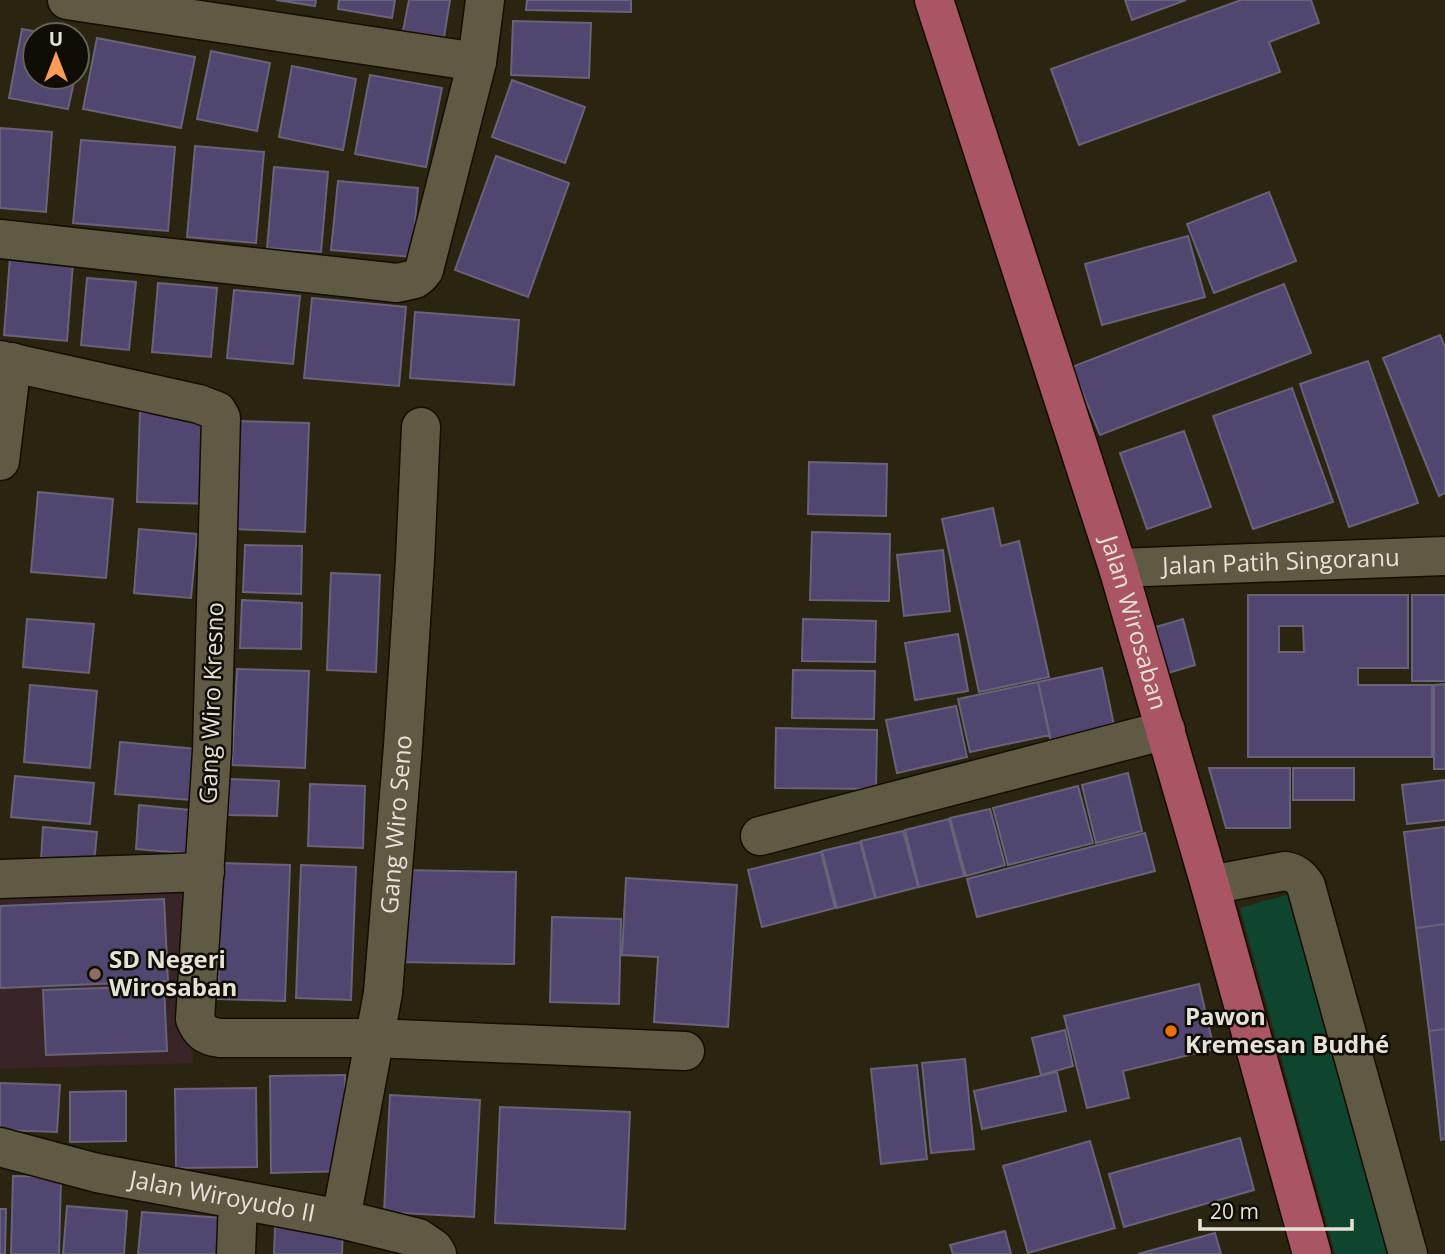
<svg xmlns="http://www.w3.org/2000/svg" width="1445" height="1254" font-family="'Open Sans',sans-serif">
	<rect width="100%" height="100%" fill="#2a2410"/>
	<!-- education -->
	<path fill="#392528" d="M187 879 193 1063 0 1069V885Z"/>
	<!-- green -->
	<path fill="#0f442f" d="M1289 894 1388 1254H1335L1240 908Z"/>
	<!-- building -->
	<path fill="#50466f" stroke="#676378" stroke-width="2" fill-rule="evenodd" d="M276 0H316L315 6Z
		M339 0H395L392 18 338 9Z
		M409 0H450L444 37 403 31Z
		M527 0H631V12L526 10Z
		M1125 0H1186L1132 20Z
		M1241 0H1311L1319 23 1269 42 1280 72 1079 145 1051 69Z
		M513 21 591 23 589 78 511 75Z
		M22 29 55 35H35V77H75L68 109 9 98Z
		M97 38 195 57 181 128 83 109Z
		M211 51 270 63 257 131 197 119Z
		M292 66 356 79 343 150 279 137Z
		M370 75 442 88 426 167 355 154Z
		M512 80 585 107 565 163 492 137Z
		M0 128 52 132 46 212 0 208Z
		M81 140 175 147 168 231 73 223Z
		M195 146 264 152 256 243 187 237Z
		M496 156 569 183 528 297 455 270Z
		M274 167 328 172 321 252 267 248Z
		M338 181 418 188 412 257 331 250Z
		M1269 192 1296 261 1214 293 1187 224Z
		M1188 236 1205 297 1102 325 1085 264Z
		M10 257 73 263 67 341 4 335Z
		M87 278 136 282 129 350 81 345Z
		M158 283 217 288 211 357 152 352Z
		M1284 284 1311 353 1100 435 1072 367Z
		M234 290 300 296 293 364 227 358Z
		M312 298 406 307 399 386 304 378Z
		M415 312 519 320 514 385 410 378Z
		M1440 335 1445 347V493L1439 496 1383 358Z
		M1368 361 1418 503 1349 527 1300 384Z
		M1292 388 1333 502 1253 529 1213 416Z
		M140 412 216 415 213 504 137 502Z
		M238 421 309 423 305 532 234 529Z
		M1184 431 1211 507 1147 529 1120 453Z
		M809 462 887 464 886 516 808 514Z
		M38 492 113 499 106 578 31 572Z
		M993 508 1001 546 1019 541 1049 677 979 692 942 519Z
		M139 529 197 534 191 598 134 593Z
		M812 532 890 534 889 601 810 600Z
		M245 545 302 546 301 594 243 592Z
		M943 550 950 611 904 616 897 555Z
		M331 573 380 575 376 672 327 670Z
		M1248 595H1408V668H1358V685H1432V757H1248ZM1279 626H1303L1304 652H1279Z
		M1412 595H1445V681H1412Z
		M242 600 302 603 301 649 240 648Z
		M27 619 94 624 89 673 23 667Z
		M803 619 876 621 875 662 802 661Z
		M1183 619 1195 665 1168 673 1156 627Z
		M958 634 968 691 915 700 905 643Z
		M1102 668 1115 730 1051 743 1038 682Z
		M237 669 309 671 305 768 232 765Z
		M793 670 875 671 874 719 792 718Z
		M1038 682 1050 735 970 752 958 699Z
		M1445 684V769H1434V685Z
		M30 685 97 691 90 768 24 762Z
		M956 706 967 757 897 773 886 720Z
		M776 728 877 730 876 789 775 788Z
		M120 742 208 750 204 801 115 794Z
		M1209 768H1290V828H1226Z
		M1293 768H1354V800H1293Z
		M1128 773 1142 831 1096 843 1082 785Z
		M15 776 94 783 90 824 11 817Z
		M229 779 279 781 277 816 228 815Z
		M1445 780V820L1407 824 1402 785Z
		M310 784 365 786 363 848 308 846Z
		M1078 786 1093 843 1008 865 993 808Z
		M139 805 200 811 195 854 136 849Z
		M990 809 1005 865 966 876 950 818Z
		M949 819 964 876 919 887 905 830Z
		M43 827 97 832 94 864 41 860Z
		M1445 827V924L1416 928 1404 832Z
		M903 831 918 887 876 898 861 841Z
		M1145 833 1155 871 977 917 967 879Z
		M860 842 875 898 837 908 822 851Z
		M821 852 835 908 762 927 748 870Z
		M222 863 290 865 285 1001 218 999Z
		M301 865 356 867 351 1000 296 998Z
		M402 870 516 872 514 964 399 962Z
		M626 878 737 885 728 1027 654 1022 658 957 622 955Z
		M164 899 168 981 0 988V906Z
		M552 917 621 919 619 1004 550 1002Z
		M1445 924V1029L1429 1031 1416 928Z
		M1199 984 1214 1049 1123 1071 1129 1098 1087 1108 1064 1016Z
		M164 986 167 1051 46 1055 43 990Z
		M1445 1029V1139L1441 1140 1429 1031Z
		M1065 1030 1073 1066 1041 1075 1032 1038Z
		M965 1059 974 1149 931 1153 922 1063Z
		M917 1065 927 1159 881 1164 871 1069Z
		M1057 1072 1066 1111 982 1129 974 1091Z
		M345 1075 346 1171 271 1173 270 1076Z
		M0 1083 60 1085 57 1132 0 1130Z
		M256 1088 257 1167 176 1168 175 1089Z
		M126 1091V1141L70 1142V1092Z
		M390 1095 480 1100 474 1217 384 1212Z
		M500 1107 630 1112 625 1229 495 1223Z
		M1240 1138 1254 1190 1124 1227 1109 1174Z
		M1090 1141 1115 1228 1028 1253 1003 1166Z
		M13 1176 61 1177 59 1254H11Z
		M67 1206 127 1211 124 1254H63Z
		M0 1209H6L5 1254H0Z
		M142 1212 222 1218 219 1254H138Z
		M275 1227 343 1229 342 1254H274Z
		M1005 1231 1011 1254H953L950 1245Z
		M1215 1233 1221 1254H1138Z"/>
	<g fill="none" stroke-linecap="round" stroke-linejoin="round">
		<defs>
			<g id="minor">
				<path d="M67 0 477 62"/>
				<path d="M0 239 397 283 415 279 420 275 424 270 477 62 485 0"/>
				<path d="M0 360 199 404 217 411 221 418 212 751 195 1019C200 1032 206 1036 220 1038H374L685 1051"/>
				<path d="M0 461 12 362"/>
				<path id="s1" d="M1118 568 1445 556"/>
				<path d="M760 836 1166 730"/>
				<path d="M0 879 205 872"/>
				<path d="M1210 885 1285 871C1295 873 1300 876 1306 886L1408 1254"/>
				<path id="s2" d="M0 1147 97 1173 341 1219 418 1238 434 1249 437 1254"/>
				<path id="s3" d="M341 1219 383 993 403 746 415 560 421 427"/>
				<path d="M236 1254 238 1200"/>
			</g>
			<g id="major">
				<path id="s4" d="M934 0 1118 568 1210 885 1312 1254"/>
			</g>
		</defs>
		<!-- minor casing -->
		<use href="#minor" stroke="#130d00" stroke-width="41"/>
		<!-- major casing -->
		<use href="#major" stroke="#130d00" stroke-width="41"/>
		<!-- minor -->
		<use href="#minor" stroke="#605944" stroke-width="38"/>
		<!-- major -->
		<use href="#major" stroke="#a95564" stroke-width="38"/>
	</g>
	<!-- markers -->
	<circle fill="#8d6e63" stroke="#100d06" stroke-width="2.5" cx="95" cy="974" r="7"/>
	<circle fill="#e8710a" stroke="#100d06" stroke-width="2.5" cx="1171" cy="1031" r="7"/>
	<g text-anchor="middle" stroke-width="5" stroke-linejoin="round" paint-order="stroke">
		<!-- street labels -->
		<g font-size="24" fill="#e6e2d6" stroke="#100d06">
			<text dy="8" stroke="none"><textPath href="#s1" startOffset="163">Jalan Patih Singoranu</textPath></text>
			<text dy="8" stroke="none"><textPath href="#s4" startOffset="654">Jalan Wirosaban</textPath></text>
			<text transform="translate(212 703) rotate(-88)" y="8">Gang Wiro Kresno</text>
			<text dy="8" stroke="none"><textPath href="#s3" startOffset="399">Gang Wiro Seno</textPath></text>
			<text dy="8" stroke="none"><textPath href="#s2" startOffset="228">Jalan Wiroyudo II</textPath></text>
		</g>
		<!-- poi labels -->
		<g font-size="24" font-weight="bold" fill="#e6e2d6" stroke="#100d06" text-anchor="start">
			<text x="109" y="968">SD Negeri<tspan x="109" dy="28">Wirosaban</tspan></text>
			<text x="1185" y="1025">Pawon<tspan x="1185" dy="28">Kremesan Budhé</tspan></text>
		</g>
	</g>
	<!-- north arrow -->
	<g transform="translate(56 56)"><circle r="33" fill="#100d06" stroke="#666259" stroke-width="2"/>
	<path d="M0-5L12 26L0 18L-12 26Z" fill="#ff9b5a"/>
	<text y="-10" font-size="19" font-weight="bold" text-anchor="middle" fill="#e6e2d6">U</text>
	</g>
	<!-- scale -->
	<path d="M1200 1219v10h152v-10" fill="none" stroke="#e6e2d6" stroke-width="3.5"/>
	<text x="1210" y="1219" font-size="21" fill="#e6e2d6" stroke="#100d06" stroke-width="5" paint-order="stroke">20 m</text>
</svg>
